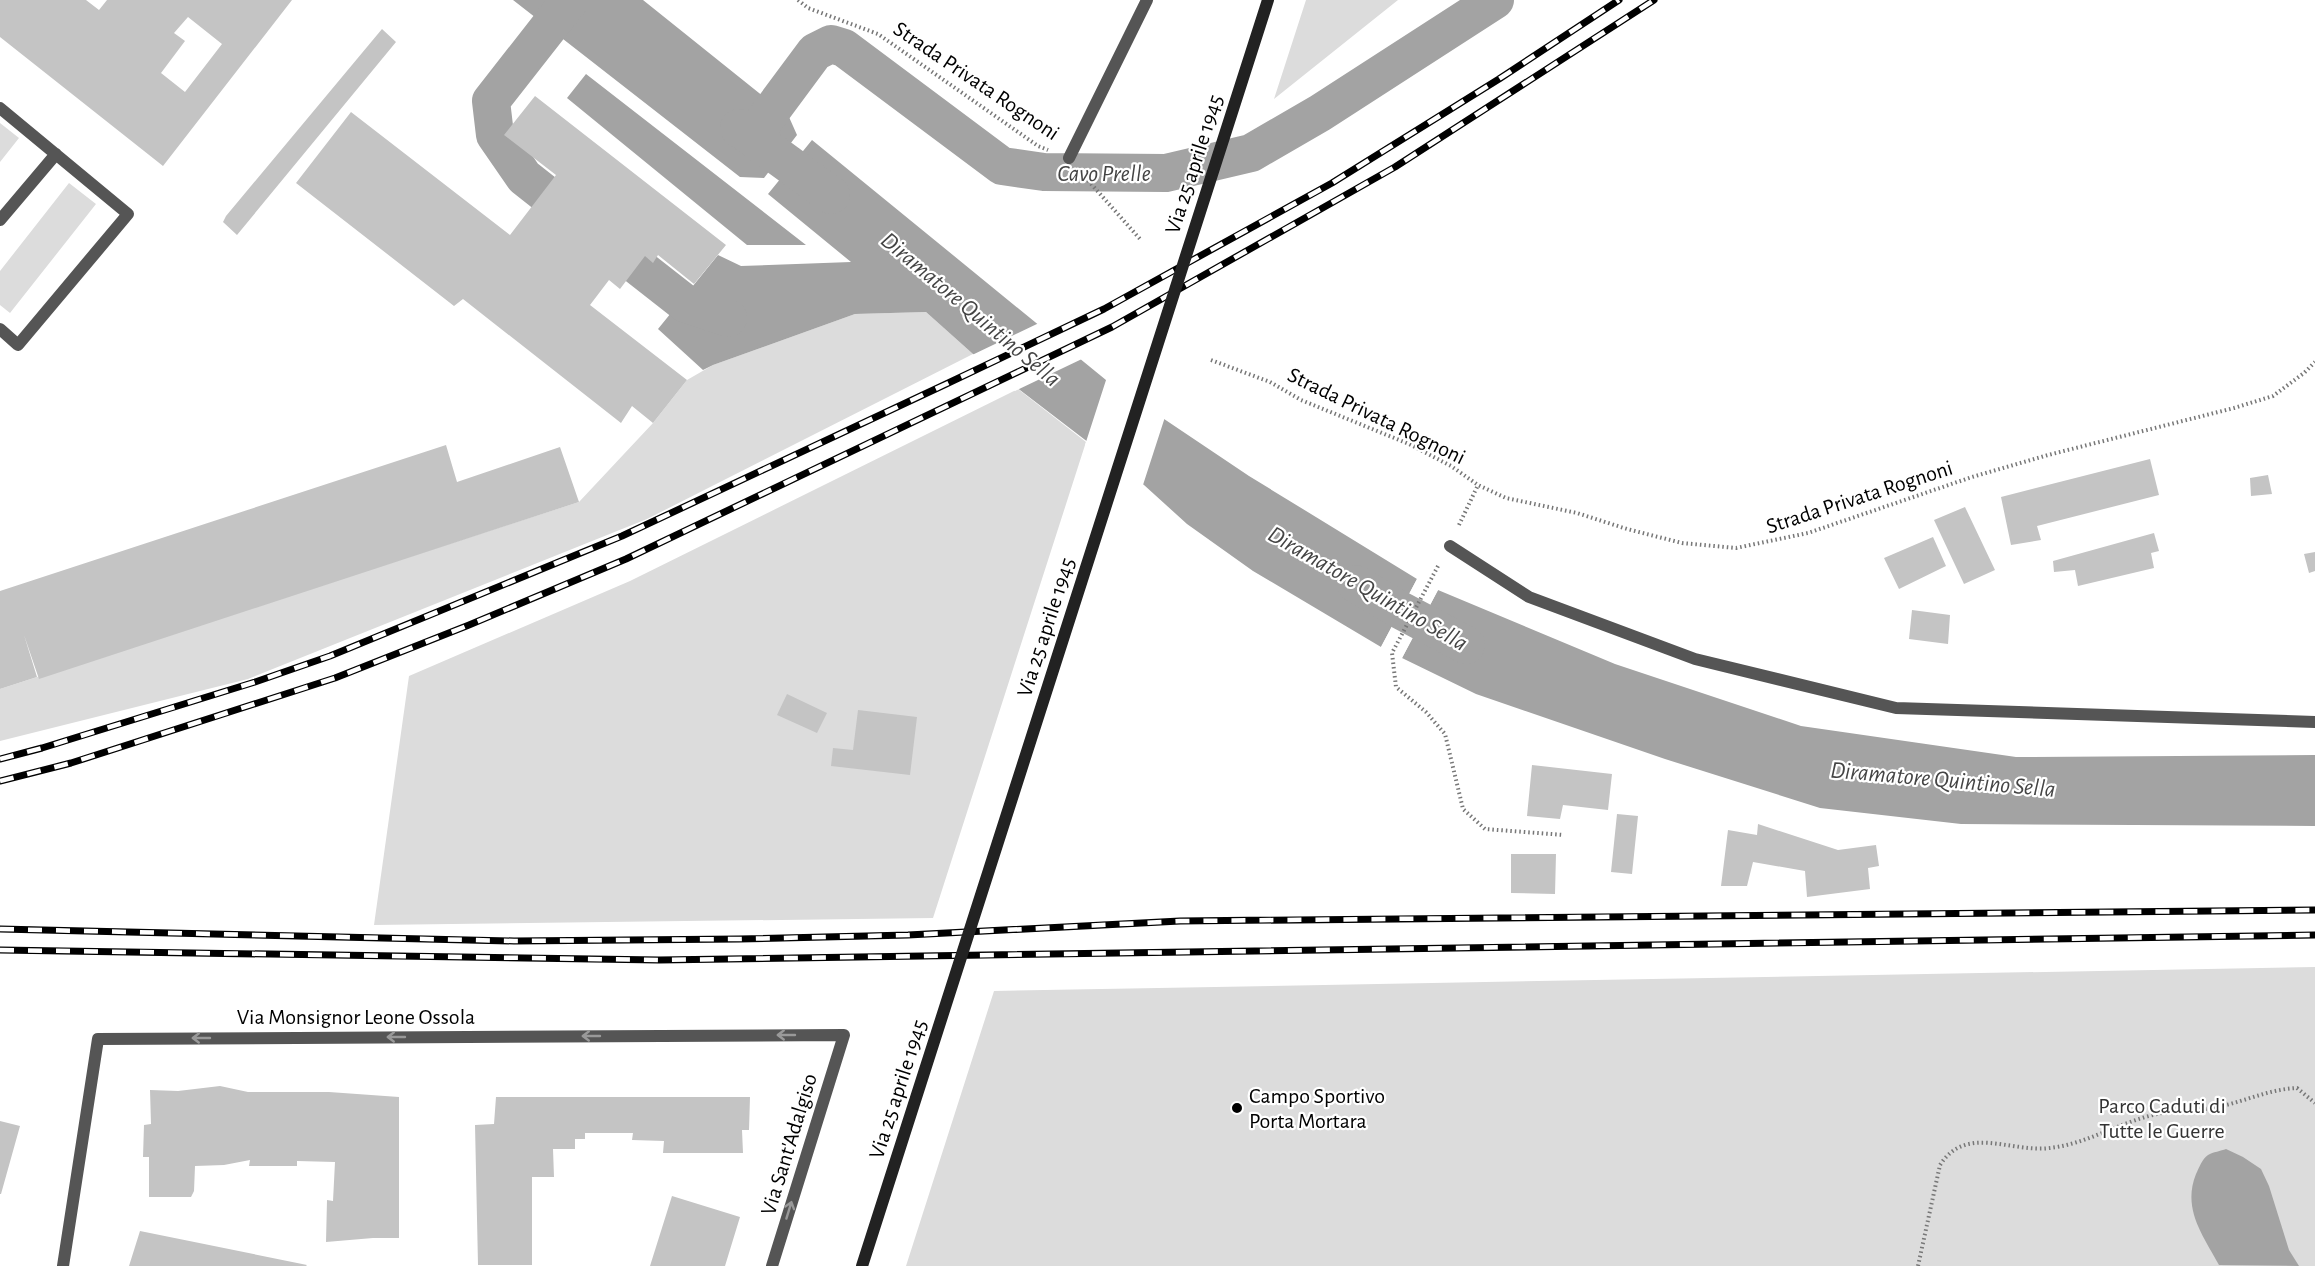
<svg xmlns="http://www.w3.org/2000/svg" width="2315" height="1266" font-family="'Alegreya Sans',sans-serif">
	<rect width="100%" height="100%" fill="#fff"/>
	<!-- green -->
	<path fill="#dcdcdc" d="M1306 0H1398L1274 99Z
		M0 123 19 138 0 162Z
		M69 183 96 204 10 313 0 305V271Z
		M926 312 973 354 647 519 248 679 0 741V689L579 502 653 423 687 380 713 365 855 314Z
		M1018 389 1086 442 933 918 374 925 409 676 630 581Z
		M2315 967V1266H906L994 991Z"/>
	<!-- water -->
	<path fill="#a3a3a3" d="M513 0H643L789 117 797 135 764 178 740 177Z
		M586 74 806 245H747L567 98Z
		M812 140 1106 380 1249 476 1417 579 1381 647 1253 571 1187 524 1144 485 973 354 926 312 855 314 713 365 703 370 658 329 718 255 741 266 851 262 768 194Z
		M1438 590 1615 664 1801 726 2016 757 2315 755V826L1961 824 1820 808 1665 759 1476 694 1402 658Z
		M2226 1149 2243 1157 2261 1169 2269 1186 2289 1250 2299 1266 2219 1265C2203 1235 2182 1209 2196 1174 2199 1168 2202 1159 2208 1155 2213 1152 2221 1151 2226 1149Z"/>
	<!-- pier -->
	<path fill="#fff" d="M1039 323 1084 358 1015 391 970 356Z
		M1107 377 1165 417 1142 488 1085 445Z
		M1417 579 1420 580 1383 648 1381 647Z
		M1435 589 1438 590 1402 658 1399 656Z"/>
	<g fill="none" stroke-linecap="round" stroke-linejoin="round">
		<!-- canal -->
		<path stroke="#a3a3a3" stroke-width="38" d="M570 0 491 101 495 135 524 177 543 192 686 304 728 318
			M739 128 831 195
			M752 137 815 52 831 44 844 48 1002 166 1044 172 1166 173 1251 153 1320 113 1495 0
			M1356 584 1400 610 1466 645"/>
	</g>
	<!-- building -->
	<path fill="#c4c4c4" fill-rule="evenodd" d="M0 0H86L99 10 107 0H292L163 166 0 37ZM188 17 222 44 185 92 161 73 185 41 174 33Z
		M382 29 396 42 237 235 223 222 226 216Z
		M535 96 726 245 694 284 658 255 653 263 645 256 620 289 609 280 590 305 687 380 653 423 632 406 621 423 463 299 454 306 296 183 351 112 510 235 556 175 504 135Z
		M446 445 457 482 560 447 579 502 39 679 24 635 37 677 0 689V591Z
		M2150 459 2159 495 2037 526 2041 540 2011 545 2001 497Z
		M2268 475 2272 494 2251 496 2250 478Z
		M1965 507 1995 570 1964 584 1934 520Z
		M2154 533 2159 551 2151 553 2154 568 2078 586 2075 570 2054 572 2053 561Z
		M1933 537 1946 566 1899 589 1884 558Z
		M2315 552V571L2309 573 2304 554Z
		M1912 610 1950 615 1948 644 1909 639Z
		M787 694 827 713 817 733 777 715Z
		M858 710 917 717 910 775 831 766 833 748 853 750Z
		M1532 765 1612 774 1608 810 1563 805 1560 819 1527 816Z
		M1617 814 1638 816 1632 874 1611 872Z
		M1758 824 1838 850 1876 845 1879 866 1868 868 1870 889 1807 897 1805 871 1753 862 1747 886H1721L1728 830 1757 835Z
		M1511 854H1556L1555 894 1511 893Z
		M220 1086 248 1092H329L399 1097V1238H373L326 1242 327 1200 333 1201 335 1162 297 1161V1166H249L250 1160 224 1165 195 1166 194 1191 191 1197H149V1157H143L144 1125 151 1124 150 1090 178 1091Z
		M496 1097H750L749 1130H742L743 1153H663L664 1141 632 1140 633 1133H585V1139H575V1149H553L554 1177H532V1265H478L475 1125 494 1124Z
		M0 1121 20 1126 1 1194H0Z
		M672 1196 740 1217 725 1266H650Z
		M140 1231 307 1265 306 1266H129Z"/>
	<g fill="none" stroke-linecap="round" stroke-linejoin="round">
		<!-- path -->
		<path stroke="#777" stroke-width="4" stroke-dasharray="1.5 3" stroke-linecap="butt" d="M798 0 808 8 878 34 1038 146 1048 150
			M1085 177 1140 239
			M1211 360 1270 382 1301 400 1409 444 1451 466 1478 485 1506 498 1577 513 1627 529 1682 543 1736 548 1808 533 1972 477 2048 455 2234 408 2273 396 2304 373 2315 362
			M1459 525 1478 485
			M1438 566 1392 653 1396 687 1426 712 1445 734 1463 809 1485 829 1564 835
			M1918 1266 1940 1165C1966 1124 2011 1153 2050 1148 2085 1144 2115 1125 2149 1116 2173 1109 2199 1112 2222 1106 2248 1100 2271 1089 2297 1088L2315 1103"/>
		<!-- lane -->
		<path stroke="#555" stroke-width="12" d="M0 108 128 214 18 345 0 329
			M0 220 56 154
			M1450 546 1529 597 1695 659 1896 708 2315 722"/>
		<!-- street -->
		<path stroke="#555" stroke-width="12" d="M1069 158 1147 0
			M63 1266 98 1039 844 1035 772 1266"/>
		<defs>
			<path id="rail" d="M0 759 42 748 255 682 330 656 622 536 944 385 1104 309 1332 183 1499 79 1619 0
				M0 781 71 763 335 678 469 625 626 559 1112 327 1395 167 1654 0
				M0 929 514 941 739 939 908 935 1180 921 2315 910
				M0 950 659 960 2315 935"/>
		</defs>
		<!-- rail casing -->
		<use href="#rail" stroke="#000" stroke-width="7"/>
		<!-- rail -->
		<use href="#rail" stroke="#fff" stroke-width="4.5" stroke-dasharray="14" stroke-linecap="butt"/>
		<!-- secondary-bridge -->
		<path stroke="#222" stroke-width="12" d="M862 1266 1268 0"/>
	</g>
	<!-- one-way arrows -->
	<defs><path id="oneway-shaft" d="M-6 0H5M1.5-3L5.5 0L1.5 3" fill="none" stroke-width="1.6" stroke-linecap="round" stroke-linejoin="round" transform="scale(1.5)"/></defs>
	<g stroke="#999">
		<use href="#oneway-shaft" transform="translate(786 1035) rotate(180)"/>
		<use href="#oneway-shaft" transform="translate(591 1036) rotate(180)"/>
		<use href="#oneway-shaft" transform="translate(396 1037) rotate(180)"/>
		<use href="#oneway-shaft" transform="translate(201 1038) rotate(180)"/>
		<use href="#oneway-shaft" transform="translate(789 1210) rotate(-73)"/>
	</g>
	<!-- markers -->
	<circle fill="#000" stroke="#fff" stroke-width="2" cx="1237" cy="1108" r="6"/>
	<g text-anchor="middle" stroke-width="4.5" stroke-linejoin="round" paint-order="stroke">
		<!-- street labels -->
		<g font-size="22" fill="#000" stroke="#fff">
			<text transform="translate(977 80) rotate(34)" y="8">Strada Privata Rognoni</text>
			<text transform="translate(1193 164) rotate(-72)" y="8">Via 25 aprile 1945</text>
			<text transform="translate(1377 415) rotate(26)" y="8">Strada Privata Rognoni</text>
			<text transform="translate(1859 496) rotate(-18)" y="8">Strada Privata Rognoni</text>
			<text transform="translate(1045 627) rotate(-72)" y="8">Via 25 aprile 1945</text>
			<text x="356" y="1024">Via Monsignor Leone Ossola</text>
			<text transform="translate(897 1089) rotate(-72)" y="8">Via 25 aprile 1945</text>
			<text transform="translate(788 1144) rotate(-73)" y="8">Via Sant'Adalgiso</text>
		</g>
		<!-- poi labels -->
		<g font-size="22" fill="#000" stroke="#fff" text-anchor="start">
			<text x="1249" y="1103">Campo Sportivo<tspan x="1249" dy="25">Porta Mortara</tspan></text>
		</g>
		<!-- park labels -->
		<g font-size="22" fill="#333" stroke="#fff">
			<text x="2162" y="1113">Parco Caduti di<tspan x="2162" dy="25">Tutte le Guerre</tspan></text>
		</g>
		<!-- water labels -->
		<g font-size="24" font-style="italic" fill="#444" stroke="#fff">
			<text x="1104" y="181">Cavo Prelle</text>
			<text transform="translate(971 309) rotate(40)" y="8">Diramatore Quintino Sella</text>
			<text transform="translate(1368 588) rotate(30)" y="8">Diramatore Quintino Sella</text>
			<text transform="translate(1943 779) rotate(5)" y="8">Diramatore Quintino Sella</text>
		</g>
	</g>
</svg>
